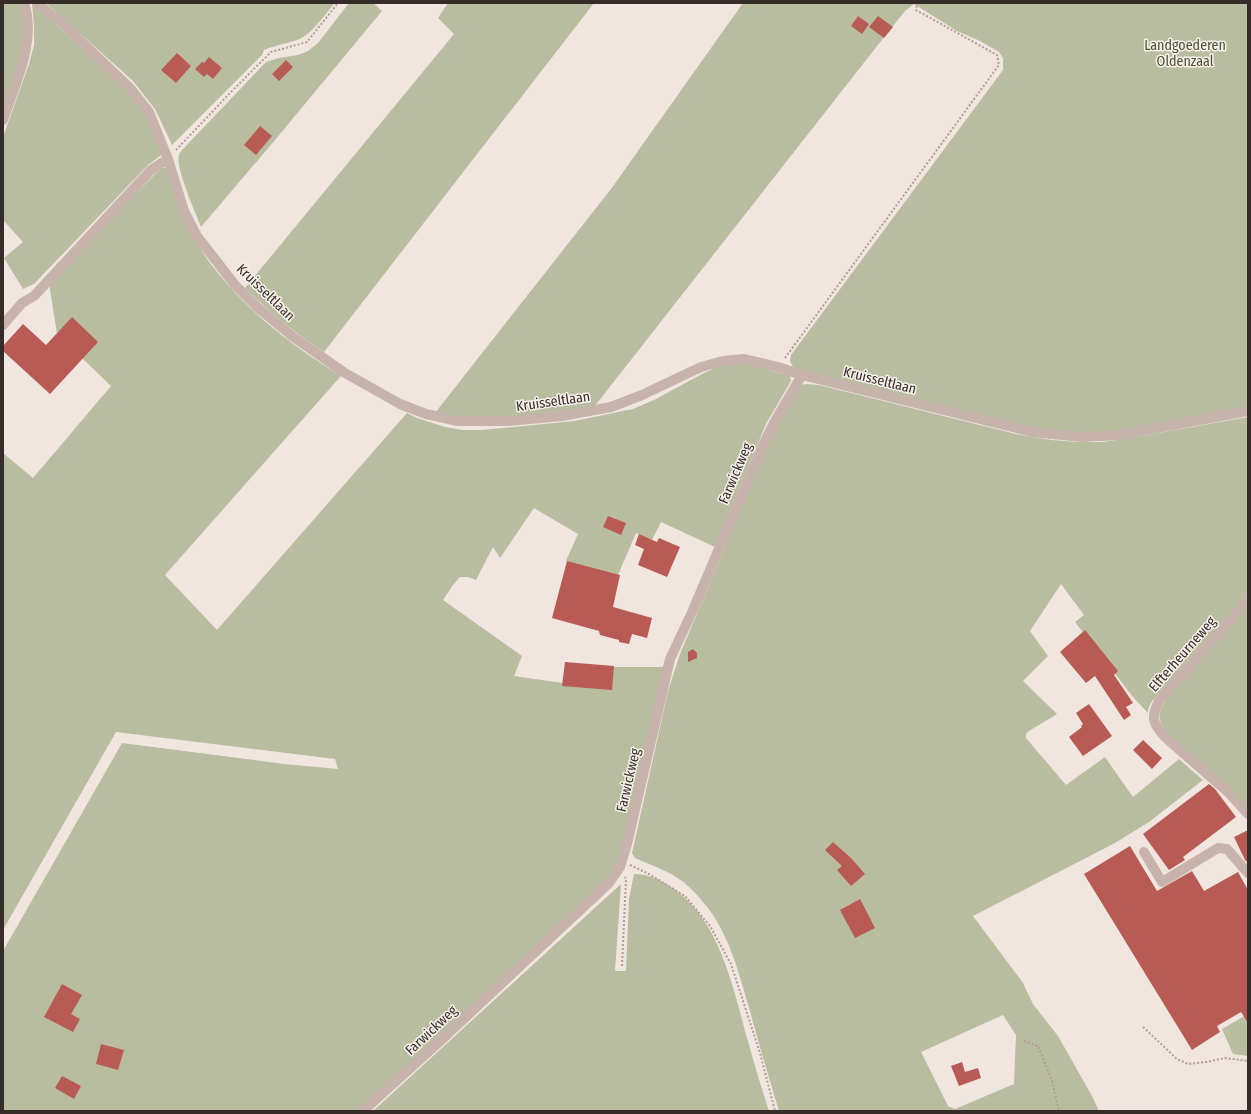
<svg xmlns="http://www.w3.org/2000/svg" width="1251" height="1114" font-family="'Fira Sans Condensed',sans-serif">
	<rect width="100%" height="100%" fill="#f0e5df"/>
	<!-- green -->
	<path fill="#b9bda0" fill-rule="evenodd" d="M3 3H21L25 34 22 55 3 109Z
		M46 3H335C324 15 313 34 297 40 286 44 275 45 264 50L262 55 172 145 155 109 133 81Z
		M349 3H373L382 11 275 140 201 227C196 214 175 167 179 156 179 153 182 150 184 148L266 62 279 58 298 55 308 51 318 43Z
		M448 3H594L324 352C295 333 269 312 245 288L454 34 438 18Z
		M743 3H1248V407L1116 431 1089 433 1036 429 799 371 793 367 790 361 791 355 1003 70V58L999 52 980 41 957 31 914 4 905 11 881 41 594 407 482 421 435 413 611 189Z
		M32 4 117 78 142 108 164 153 148 165 34 284 23 289 4 258 23 242 3 220V137L29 64 34 45V26Z
		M163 168H167C178 194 187 222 200 247 207 261 219 274 229 286 261 322 299 350 341 376L165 575 217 630 407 413 417 418 445 427 462 430H482L574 421 633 409 656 399 702 374 721 365 747 363 790 376 791 381 766 424 715 547 661 522 652 540 636 533 618 575 566 561 578 534 534 508 500 558 493 547 476 580 468 577H460L453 585 443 600 522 656 514 676 583 686 586 667H664L624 843 617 865 607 882 358 1111H3V951L122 743 284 764 338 769 335 759 116 732 3 930V453L33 478 111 386 57 334 49 283 156 173Z
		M806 384 819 385 1016 434 1052 440 1077 442H1102L1125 439 1248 417V593L1162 691C1156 697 1148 703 1148 713L1133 697 1075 622 1084 615 1061 584 1030 631 1048 656 1023 681 1057 714 1029 731 1026 734V738L1066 785 1105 757 1133 797 1179 759 1203 780 1149 822 1115 843 973 916 1023 983 1033 1004 1058 1036 1092 1096 1099 1111H779C769 1078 759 1045 750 1011 736 964 727 922 689 887 675 873 653 866 635 858L632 853 668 691 680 654 778 421 800 385ZM1003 1015 1016 1035 1014 1084 955 1109 948 1106 921 1052Z
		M1248 607V807L1168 735C1157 718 1156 714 1168 697Z
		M634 874C647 874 657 878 668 885 719 916 732 984 747 1038 754 1062 761 1087 769 1111H373L621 884 615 971H626L629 899Z
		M1248 1014V1056L1233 1054 1222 1029Z"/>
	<!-- building -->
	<path fill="#b85b54" d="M858 16 869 24 862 34 851 26Z
		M878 16 893 27 884 38 869 27Z
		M177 53 191 66 176 83 161 70Z
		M209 57 222 68 213 79 207 74 204 77 195 69 202 62 204 63Z
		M286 60 293 67 279 81 272 74Z
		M260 126 272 136 256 155 244 145Z
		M72 317 98 342 50 394 3 351V346L23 324 46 345Z
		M608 516 626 523 621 535 603 527Z
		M639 534 657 542 659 538 680 547 667 577 638 565 644 549 635 545Z
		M567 561 620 575 613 607 652 618 647 638 632 634 629 644 619 642V640L600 635 599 631 552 618Z
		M1085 630 1118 671 1114 675 1133 703 1126 707 1131 715 1124 720 1095 676 1086 683 1060 652Z
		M693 649 697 653V658L688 662V652Z
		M565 662 614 666 612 690 562 686Z
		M1089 704 1112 736 1083 756 1069 737 1082 727 1081 726 1083 724 1076 713Z
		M1143 740 1162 758 1152 769 1133 750Z
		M1209 784 1215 789 1236 817 1183 857 1185 860 1169 870 1143 834Z
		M1248 830V863L1245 860 1234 837Z
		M833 842 851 858 865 874 851 886 837 870 842 866 825 850Z
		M1130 846 1157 891 1192 871 1204 891 1238 872 1248 890V1023L1241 1012 1217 1026 1220 1032 1192 1050 1084 874Z
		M860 899 875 928 855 938 840 910Z
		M62 984 82 995 71 1014 80 1019 73 1032 44 1017Z
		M101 1044 124 1050 118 1070 96 1064Z
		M962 1062 965 1072 978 1068 981 1078 959 1086 951 1066Z
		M62 1076 81 1086 74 1099 55 1088Z"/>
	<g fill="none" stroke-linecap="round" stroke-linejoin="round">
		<!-- path -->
		<path stroke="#b29d96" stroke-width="2" stroke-dasharray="2 2" stroke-linecap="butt" d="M176 150 232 91 271 52 307 42 338 3
			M785 358 999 65 997 55 916 10 917 3
			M630 865 649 874 685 896 710 926 731 964 760 1053 775 1111
			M622 966 626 879 625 877
			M1143 1027 1177 1059 1188 1064 1206 1062 1225 1058 1248 1061
			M1024 1041 1038 1046 1052 1081 1059 1111"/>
		<!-- minor -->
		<path stroke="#c7b3ac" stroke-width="10" d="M37 3 64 25 130 88 149 112 168 159 184 211 197 236 235 285 257 307 292 336 345 373 400 404 426 414 458 421H509L562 416 611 407 642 395 701 367 723 361 744 359 778 367 802 375 1033 432 1082 437 1120 435 1248 411
			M3 120C15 84 37 41 24 3
			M3 325 22 303 34 296 151 170 168 159
			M1248 600 1159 701C1150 718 1153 724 1166 738L1229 793 1248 814
			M1144 852 1162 882 1218 848 1227 849 1248 873
			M363 1111 438 1043 609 883 620 867 627 844 670 659 693 610 763 445 775 421 802 375"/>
	</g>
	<g text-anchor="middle" stroke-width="3" stroke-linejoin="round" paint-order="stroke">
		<!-- park labels -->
		<g font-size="14" fill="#4b5130" stroke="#f8f0eb">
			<text x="1185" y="50">Landgoederen<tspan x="1185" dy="16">Oldenzaal</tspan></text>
		</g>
		<!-- street labels -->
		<g font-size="14" fill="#362c2a" stroke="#f8f0eb">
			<text transform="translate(266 292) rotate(44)" y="5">Kruisseltlaan</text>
			<text transform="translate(880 380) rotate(14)" y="5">Kruisseltlaan</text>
			<text transform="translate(553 401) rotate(-8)" y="5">Kruisseltlaan</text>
			<text transform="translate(735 473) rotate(-67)" y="5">Farwickweg</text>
			<text transform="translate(1182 654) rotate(-49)" y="5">Elfterheurneweg</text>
			<text transform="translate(628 780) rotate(-77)" y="5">Farwickweg</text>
			<text transform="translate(431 1030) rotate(-43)" y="5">Farwickweg</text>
		</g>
	</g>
	<!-- border -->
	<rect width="1251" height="1114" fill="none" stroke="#362c2a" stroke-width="8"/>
</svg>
